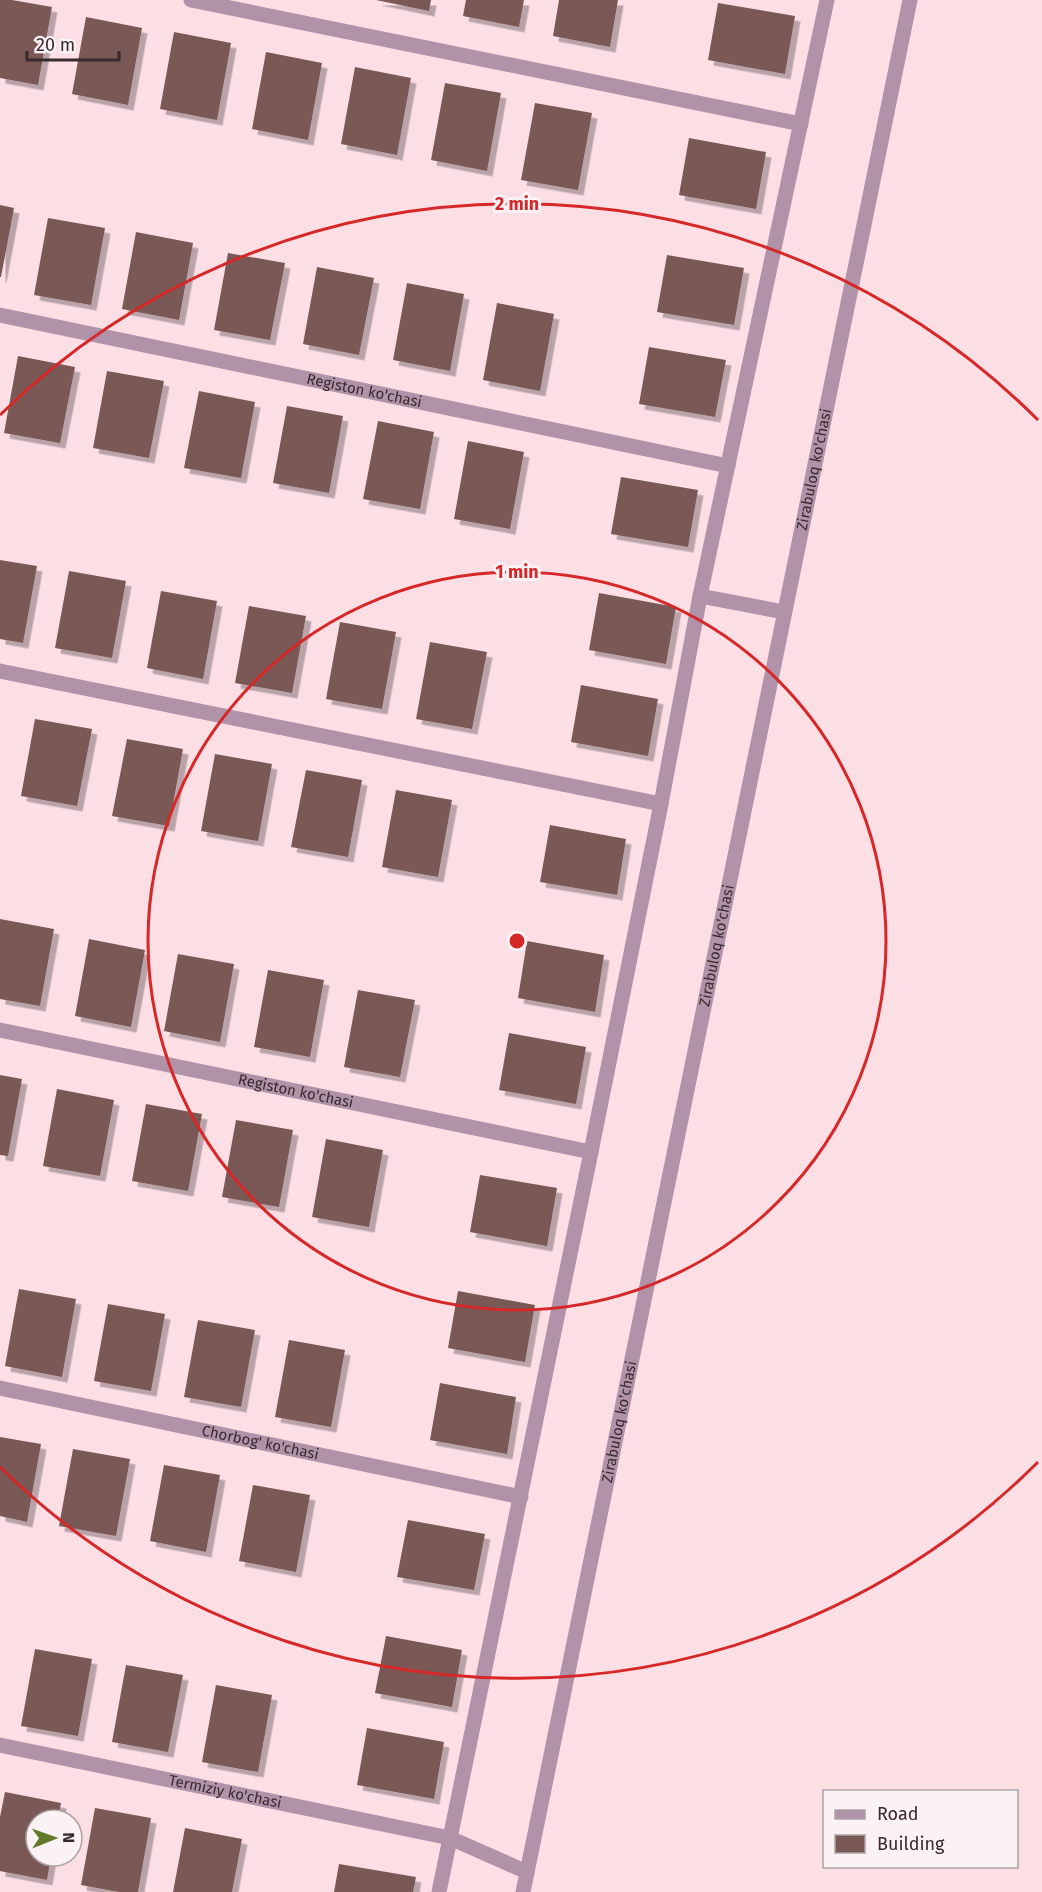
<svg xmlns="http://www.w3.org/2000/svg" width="1042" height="1892" font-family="'Fira Sans',sans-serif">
	<defs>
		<filter id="shadow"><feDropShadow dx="5.5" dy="5.5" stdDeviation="0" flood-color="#0004"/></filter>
	</defs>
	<rect width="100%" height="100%" fill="#fcdee5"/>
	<!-- building -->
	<path fill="#795955" filter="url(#shadow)" d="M0 0H12L52 7 38 85 0 78Z
		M376 0H431L429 11Z
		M466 0H524L519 27 463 16Z
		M559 0H618L610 47 553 36Z
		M718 3 795 16 785 74 708 60Z
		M86 17 142 28 128 105 72 94Z
		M174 32 231 43 217 120 160 109Z
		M266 52 322 63 308 140 252 129Z
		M355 67 411 78 397 155 341 144Z
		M445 83 501 93 487 171 431 160Z
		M535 103 592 113 578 190 521 180Z
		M689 138 766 152 756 209 679 195Z
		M0 205 14 208 1 277H0Z
		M48 218 105 228 91 305 34 295Z
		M136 232 193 243 179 320 122 309Z
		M228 253 285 263 270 340 214 330Z
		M667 255 744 268 734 325 657 312Z
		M317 267 374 278 359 355 303 344Z
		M407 283 464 294 450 371 393 360Z
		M497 303 554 314 540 391 483 380Z
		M649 347 726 360 715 417 639 404Z
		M18 356 75 367 60 443 4 433Z
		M107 371 164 381 149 458 93 448Z
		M199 391 255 402 241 478 184 468Z
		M287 406 343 416 329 493 273 483Z
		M378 421 434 432 420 509 363 499Z
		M468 441 524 452 510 529 454 519Z
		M621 477 698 490 688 547 611 534Z
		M0 560 37 566 23 643 0 639Z
		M69 571 126 581 112 658 55 648Z
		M161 591 217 601 203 679 147 668Z
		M599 593 676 607 666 664 589 650Z
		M249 606 306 616 292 693 235 683Z
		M340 622 396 632 382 709 326 699Z
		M430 642 487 652 472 729 416 719Z
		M581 685 658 699 648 756 571 742Z
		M35 719 92 729 77 806 21 796Z
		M127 739 183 749 169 826 112 816Z
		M215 754 272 764 258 841 201 831Z
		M306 770 362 780 348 857 291 847Z
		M396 790 452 800 438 877 382 867Z
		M550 825 626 839 617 895 540 882Z
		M0 919 54 929 40 1006 0 999Z
		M89 939 145 950 131 1027 75 1016Z
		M527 941 604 955 595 1012 518 998Z
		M178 954 234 964 220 1042 164 1031Z
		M268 970 324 980 310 1057 254 1047Z
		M358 990 415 1000 400 1077 344 1067Z
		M509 1033 586 1047 576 1104 499 1090Z
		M0 1075 22 1079 8 1156 0 1155Z
		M57 1089 114 1100 100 1176 43 1166Z
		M146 1104 202 1114 188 1191 132 1181Z
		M236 1120 293 1130 279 1207 222 1197Z
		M326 1139 383 1150 369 1227 312 1217Z
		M480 1175 557 1188 547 1246 470 1232Z
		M19 1289 76 1299 62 1377 5 1366Z
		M458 1291 535 1305 525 1362 448 1348Z
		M108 1304 165 1314 151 1391 94 1381Z
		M198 1320 255 1330 241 1407 184 1397Z
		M289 1340 345 1350 331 1427 275 1417Z
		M440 1383 516 1397 507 1454 430 1440Z
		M0 1437 41 1444 27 1522 0 1516Z
		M73 1449 130 1459 116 1536 59 1526Z
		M164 1465 220 1475 206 1552 150 1541Z
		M253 1485 310 1495 296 1572 239 1561Z
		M408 1520 485 1534 474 1590 397 1577Z
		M386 1636 462 1650 452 1707 375 1693Z
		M35 1649 92 1659 78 1736 21 1726Z
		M126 1665 183 1675 168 1752 112 1742Z
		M216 1685 272 1695 258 1772 202 1762Z
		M367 1728 444 1742 434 1799 357 1785Z
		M5 1792 61 1803 58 1820H36V1856H51L47 1880 0 1871V1817Z
		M95 1808 151 1818 138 1892H119L81 1885Z
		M185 1828 242 1839 232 1892H173Z
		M339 1864 416 1877 413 1892H334Z"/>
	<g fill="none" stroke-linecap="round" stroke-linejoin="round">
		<!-- minor -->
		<g stroke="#b093a8" stroke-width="15">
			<path d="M191 0 801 124"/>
			<path id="s1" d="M0 315 728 466"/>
			<path d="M700 596 784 612"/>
			<path d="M0 671 661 804"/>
			<path id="s2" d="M0 1030 591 1152"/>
			<path id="s3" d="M0 1388 521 1497"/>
			<path id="s4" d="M0 1745 450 1838 527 1872"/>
			<path d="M439 1892 591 1152 661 804 700 596 827 0"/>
			<path id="s5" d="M523 1892 910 0"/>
		</g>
	</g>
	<!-- distance rings -->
	<g fill="none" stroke="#d62828" stroke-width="3">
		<circle cx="517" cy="941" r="369"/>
		<path d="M1038 1462A737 737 0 0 1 0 1467M0 415A737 737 0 0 1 1038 420"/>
	</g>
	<g text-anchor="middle" stroke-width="6" stroke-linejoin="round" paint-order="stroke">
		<!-- street labels -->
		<g font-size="15" fill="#382a2e" stroke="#faf2f4">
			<text dy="5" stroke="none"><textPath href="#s1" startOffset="372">Registon ko'chasi</textPath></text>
			<text dy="5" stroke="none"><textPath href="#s5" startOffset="1452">Zirabuloq ko'chasi</textPath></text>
			<text dy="5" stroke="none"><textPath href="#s5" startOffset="966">Zirabuloq ko'chasi</textPath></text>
			<text dy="5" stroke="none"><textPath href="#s2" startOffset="302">Registon ko'chasi</textPath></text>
			<text dy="5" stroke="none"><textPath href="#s5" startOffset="480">Zirabuloq ko'chasi</textPath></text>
			<text dy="5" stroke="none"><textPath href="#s3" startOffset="266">Chorbog' ko'chasi</textPath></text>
			<text dy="5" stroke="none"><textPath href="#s4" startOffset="230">Termiziy ko'chasi</textPath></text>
		</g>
	</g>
	<circle cx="517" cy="941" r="9" fill="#d62828" stroke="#faf2f4" stroke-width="3"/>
	<g font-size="18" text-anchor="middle" font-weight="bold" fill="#d62828" stroke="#faf2f4" stroke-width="6" stroke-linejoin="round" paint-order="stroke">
		<text x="517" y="210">2 min</text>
		<text x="517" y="578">1 min</text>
	</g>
	<!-- legend -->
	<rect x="823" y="1790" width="195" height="78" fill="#faf2f4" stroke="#aca2a5" stroke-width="1.5"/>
	<rect x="835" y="1810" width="30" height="9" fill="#b093a8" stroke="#aca2a5" stroke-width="1.5"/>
	<text x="877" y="1820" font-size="18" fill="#382a2e">Road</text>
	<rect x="835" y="1835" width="30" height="18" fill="#795955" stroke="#aca2a5" stroke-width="1.5"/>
	<text x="877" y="1850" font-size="18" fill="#382a2e">Building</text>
	<!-- north arrow -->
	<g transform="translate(54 1838) rotate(89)"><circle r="28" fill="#faf2f4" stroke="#aca2a5" stroke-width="1.5"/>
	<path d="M0-4.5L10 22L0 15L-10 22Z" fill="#62792a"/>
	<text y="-9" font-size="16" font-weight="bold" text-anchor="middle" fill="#382a2e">N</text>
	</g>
	<!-- scale -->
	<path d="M27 51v9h92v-9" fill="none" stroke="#382a2e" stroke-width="3"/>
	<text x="36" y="51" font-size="18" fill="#382a2e" stroke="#faf2f4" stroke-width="4.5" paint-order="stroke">20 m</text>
</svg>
